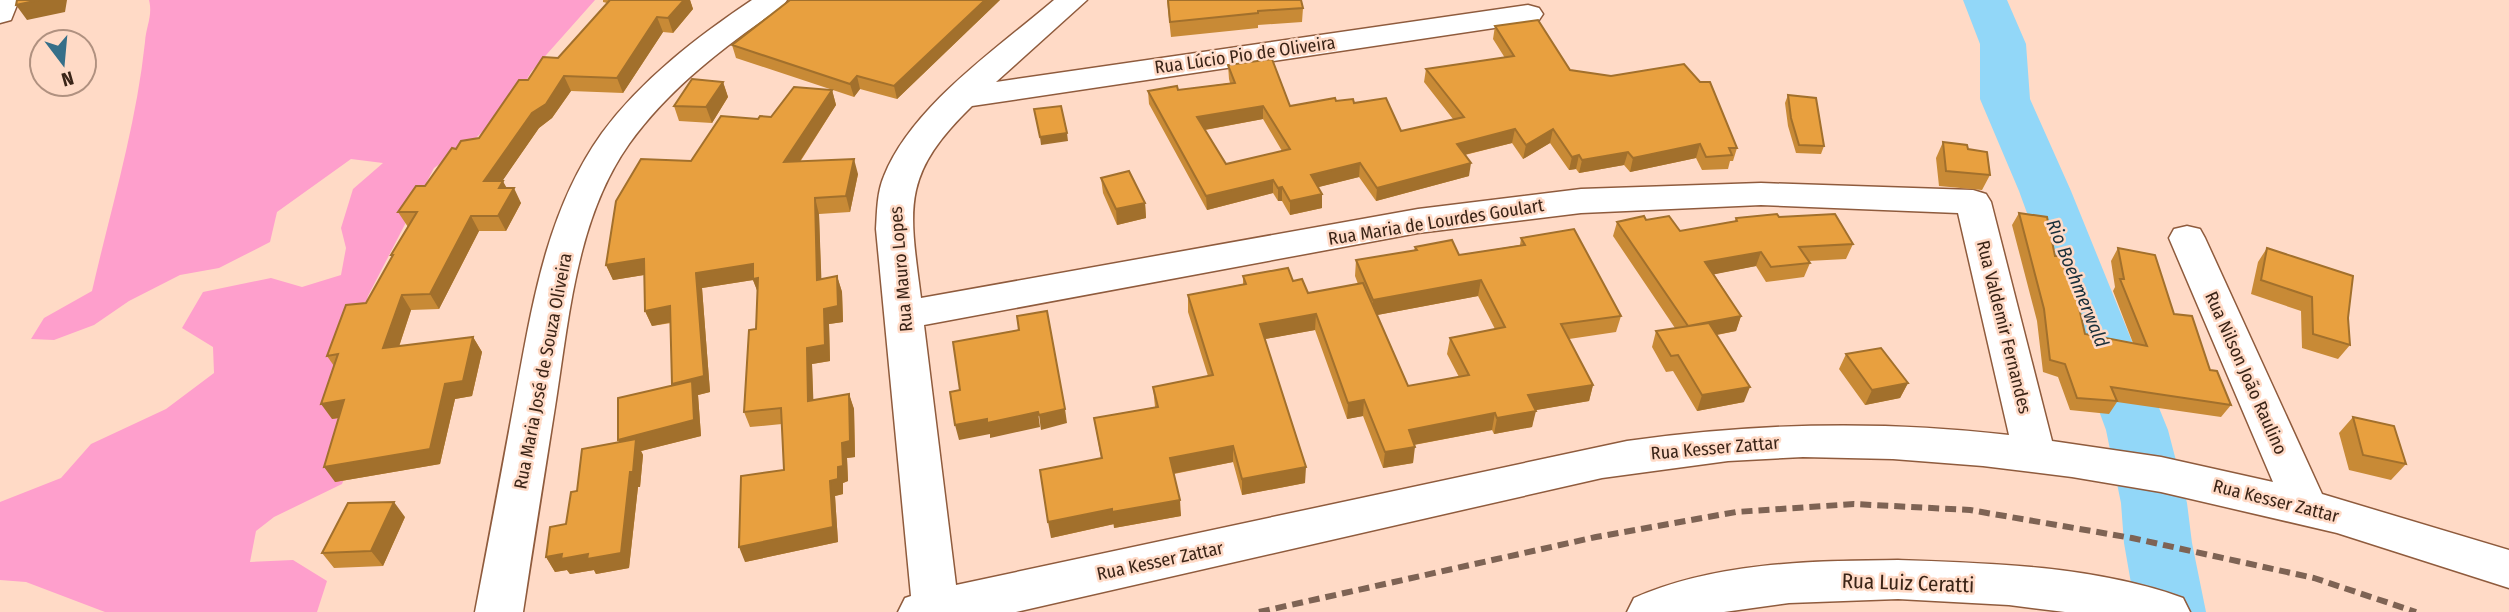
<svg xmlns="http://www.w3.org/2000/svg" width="2509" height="612" font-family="'Fira Sans Condensed',sans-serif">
	<rect width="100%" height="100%" fill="#ffdac6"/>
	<!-- green -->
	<path fill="#fe9fcc" d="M149 0H595L531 72 517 97 474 140 434 168 368 296 336 401 356 447 342 484 274 517 256 531 250 562 293 560 327 581 317 612H105L26 582 0 580V502L61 478 91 444 166 409 214 373 213 347 182 328 203 292 271 278 302 287 341 275 346 248 341 228 353 189 383 163 351 159 277 212 270 242 219 268 180 275 129 301 94 325 54 340 31 339 44 318 92 291C111 208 136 127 145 42 146 26 153 16 149 0Z"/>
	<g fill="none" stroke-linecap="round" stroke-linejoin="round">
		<!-- river -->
		<path fill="#92d7f8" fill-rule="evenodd" d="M1963 0H2007L2026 44 2030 99 2071 191 2168 430 2187 503 2192 543 2206 612H2136L2124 543 2121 503 2106 430 2019 191 1980 99V44Z"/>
		<defs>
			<path id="minor" d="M0 0H19L11 20 0 23Z
				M752 0H787L783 6C726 45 669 88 629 144 576 219 569 319 555 407 544 476 533 544 523 612H475C488 544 501 476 513 409 531 313 544 214 602 133 642 79 697 37 752 0Z
				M1054 0H1087L996 82 1528 5 1539 8 1543 14 1539 20 1528 23 972 106C901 175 909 206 921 298L1418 209 1581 189 1761 183 1973 190 1986 194 1991 202 2052 441 2161 457 2273 482 2169 238 2174 229 2187 226 2200 229 2205 238 2322 494 2509 550V588L2337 533 2161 492 2072 477 1983 466 1893 459 1803 457 1728 461 1602 478 1016 612H898L905 598 911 596 876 229C877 212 877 192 884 176 912 106 998 48 1054 0ZM1761 205 1958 213 2009 435C1881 420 1754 423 1627 441L956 585 924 325 1418 233 1581 213Z
				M1898 560C1990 563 2095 566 2183 598L2190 612H2065L2009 605 1898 599 1789 603 1724 612H1627L1634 598C1716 562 1810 561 1898 560Z"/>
		</defs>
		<!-- minor casing -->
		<use href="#minor" stroke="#8f5b3d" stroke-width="3"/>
		<!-- minor -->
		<use href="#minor" fill="#fff" fill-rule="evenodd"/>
		<!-- rail -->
		<path stroke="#7e6354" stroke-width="6" stroke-dasharray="11 6" stroke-linecap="butt" d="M1259 612 1596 537 1736 512 1854 504 1970 510 2132 538 2314 578 2416 612"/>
	</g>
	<!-- wall -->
	<path fill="#c88a36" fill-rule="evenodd" d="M603 0H690L693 9 673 33 663 32 623 93 571 91 552 118 539 128 502 181 507 188 521 203 506 231H479L439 309 411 310 399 347 473 337 482 352 472 396 455 399 440 464 335 482 339 418 332 419 334 366 327 356 366 303 392 257 391 255 408 227 398 212 425 186 456 149 479 138 528 80 558 58 607 3 603 2Z
		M1000 0 897 99 860 89 854 97 736 58 732 45Z
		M1167 0H1301L1303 8 1302 22 1258 25V28L1171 37Z
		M1495 26 1570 70 1737 148 1733 161H1730L1728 169 1702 170 1696 158 1630 172 1624 165 1579 173 1576 169 1569 170 1550 143 1523 159 1512 143 1465 155 1469 176 1376 201 1359 177 1318 187 1322 194V208L1290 215 1282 201H1278L1273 193 1207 210 1149 104 1148 91 1178 90 1230 83 1229 79 1228 65 1290 106 1336 101 1354 103 1401 131 1453 119 1424 82 1426 69 1505 58 1493 39ZM1263 119 1282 151 1226 164 1205 130Z
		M723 82 728 97 712 123 679 121 674 106Z
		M832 90 836 105 800 162 858 174 850 212 819 214 821 279 837 276 842 292 843 322 829 324 830 361 812 364 813 400 849 394 854 409 855 457 847 458 848 481 843 483V494L835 496 838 542 745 562 784 470 782 424 750 427 744 412 756 329 758 293 753 280 702 288 710 392 698 395 701 436 641 451 643 455 640 487H638L629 568 596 574 594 570 570 574 567 570 555 572 546 557 566 524 577 491 619 442 618 440 673 386 671 323 652 326 645 311 644 275 613 280 606 265 691 161 758 119 771 117Z
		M1788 95 1824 146 1821 154 1796 153 1788 126 1785 103Z
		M1943 142 1968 149 1990 175 1982 190 1939 186 1936 158Z
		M1101 178 1145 203 1146 218 1117 225 1103 193Z
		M2019 213 2055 256 2085 334 2133 343 2113 291 2115 287 2111 261 2118 248 2174 314 2210 370 2231 405 2221 417 2117 402 2109 414 2070 410 2058 377 2043 372 2037 321 2012 225Z
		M1779 217 1853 244 1846 259 1808 261 1810 263 1804 277 1766 282 1756 266 1714 274 1741 316 1736 331 1717 335 1744 402 1697 411 1673 371 1666 372 1652 347 1656 331 1675 328 1613 236 1617 222 1646 220 1680 231 1735 221 1736 218Z
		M1521 238 1621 316 1616 332 1569 339 1593 385 1589 401 1535 410 1532 427 1494 434 1492 430 1414 445 1413 463 1383 468 1363 416 1347 419 1315 330 1265 339 1305 483 1242 495 1233 462 1174 474 1181 516 1114 528V524L1051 538 1101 458 1094 418 1155 407 1153 387 1208 376 1188 312V295L1243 284V276L1308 293 1358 284 1355 276 1356 260 1414 251 1415 247 1459 255 1520 245ZM1478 296 1495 329 1450 338 1447 354 1459 377 1408 386 1377 315Z
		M2267 248 2348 318 2350 345 2338 359 2302 348 2301 311 2251 294 2258 262Z
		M1846 354 1908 383 1900 398 1865 405 1839 369Z
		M2353 417 2406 464 2391 480 2349 470 2339 433Z
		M405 517 383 566 334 568 322 553Z"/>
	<!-- shaded-wall -->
	<path fill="#a2702c" d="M39 0H67L65 12 27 20 16 5Z
		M684 0H690L693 9 673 33 668 18Z
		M985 0H1000L897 99 894 86Z
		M657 17 663 32 623 93 617 78Z
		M564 76 571 91 552 118 539 128 492 196 484 181 532 113Z
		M857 76 860 89 854 97 850 84Z
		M723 82 728 97 712 123 706 107Z
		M832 90 836 105 789 178 784 162Z
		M1263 106V119L1198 131 1197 117Z
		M1515 129 1512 143 1455 157 1457 144Z
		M1553 129 1550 143 1523 159 1526 145Z
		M1067 133 1068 141 1041 145 1040 137Z
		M1700 144 1696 158 1630 172 1633 158Z
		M1628 152 1624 165 1579 173 1582 160Z
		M1579 155 1576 169 1569 170 1572 157Z
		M854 159 858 174 850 212 846 196Z
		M1360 163 1359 177 1311 189V175Z
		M1471 163 1469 176 1376 201 1377 188Z
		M1273 180V193L1207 210 1206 196Z
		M503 181 510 195 514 188 521 203 506 231 498 216 499 188Z
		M1282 187V201H1278V188Z
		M1322 194V208L1290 215V201Z
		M815 198 819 214 822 295 817 280Z
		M1145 203 1146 218 1117 225 1116 209Z
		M471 216 479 231 439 309 430 294Z
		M1761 252 1756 266 1701 277 1705 262Z
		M644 259 650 274 613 280 606 265Z
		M753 264 764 294 759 295 753 280 702 288 710 392 698 395 701 436 641 451 643 455 640 487H638L629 568 596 574 594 570 570 574 567 570 555 572 546 557 626 455 618 440 679 399 672 384 696 273Z
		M837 276 842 292 843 322 829 324 830 361 812 364 814 416 808 401 807 348Z
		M1481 280 1478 296 1372 316 1373 300Z
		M402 295 411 310 393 364 383 348Z
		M670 306 677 321 652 326 645 311Z
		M1316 314 1315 330 1260 340V324Z
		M1741 316 1736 331 1683 341 1688 326Z
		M473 337 482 352 472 396 455 399 440 464 335 482 324 467 445 384Z
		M1908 383 1900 398 1865 405 1872 390Z
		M1593 385 1589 401 1525 412 1528 395Z
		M1750 387 1744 402 1697 411 1702 395Z
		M849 394 854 409 855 457 847 458 848 481 843 483V494L835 496 838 542 745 562 739 547 830 481 838 467Z
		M344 400 355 415 332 419 321 404Z
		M1364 400 1363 416 1347 419 1348 403Z
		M1065 409 1067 423 1041 430 1039 415Z
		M1536 411 1532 427 1494 434 1497 418Z
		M1038 412 1040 427 990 438V434L959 440 955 425 987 419Z
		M1495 413 1492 430 1407 446 1409 430Z
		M1233 446V462L1171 474 1170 458Z
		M1415 447 1413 463 1383 468 1385 452Z
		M1306 467 1305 483 1242 495V479Z
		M1180 500 1181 516 1114 528 1112 512Z
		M394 502 405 517 383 566 371 551Z
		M1112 509 1114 524 1051 538 1048 522Z"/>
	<!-- building -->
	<path fill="#e8a03f" stroke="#a2702c" stroke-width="2" fill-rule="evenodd" d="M17 0H39L16 5Z
		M610 0H684L668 18 657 17 617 78 564 76 546 104 532 113 484 181H503L499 188H514L498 216H471L430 294 402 295 383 348 473 337 463 381 445 384 430 449 324 467 344 400 321 404 338 354 327 356 346 305 366 303 393 255H391L417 212H398L416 186H425L452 148 456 149 461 141 479 138 519 80H528L543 57 558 58Z
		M790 0H985L894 86 857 76 850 84 732 45Z
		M1168 0H1301L1303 8 1258 11V13L1170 22Z
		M1538 20 1570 70 1611 76 1684 64 1700 82H1710L1737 148H1729L1732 155 1706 157 1700 144 1633 158 1628 152 1582 160 1579 155 1572 157 1553 129 1526 145 1515 129 1457 144 1471 163 1377 188 1360 163 1311 175 1322 194 1290 201 1282 187 1278 188 1273 180 1206 196 1148 91 1177 86 1178 90 1235 83 1228 65 1272 59 1290 106 1335 98 1336 101 1353 99 1354 103 1386 98 1401 131 1464 117 1426 69 1514 56 1495 26ZM1263 106 1290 149 1226 164 1197 117Z
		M692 79 723 82 706 107 674 106Z
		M794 87 832 90 784 162 854 159 846 196 815 198 817 280 837 276 838 306 824 309 825 345 807 348 808 401 849 394 850 441 842 443 843 466 838 467V479L830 481 833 527 739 547 741 476 784 470 781 408 744 412 749 330 756 329 758 278 753 279V264L696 273 704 376 672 384 670 306 645 311 644 259 606 265 616 201 641 159 691 161 721 116 758 119 760 116 771 117Z
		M1788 95 1816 98 1824 146 1799 145 1791 118Z
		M1061 106 1067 133 1040 137 1034 109Z
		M1943 142 1967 145 1968 149 1987 152 1990 175 1946 171Z
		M1129 171 1145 203 1116 209 1101 178Z
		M2019 213 2047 217 2055 256H2061L2066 273H2071L2085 334 2147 346 2120 279H2124L2118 248 2155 255 2174 314 2192 316 2210 370 2217 371 2231 405 2111 387 2117 401 2077 398 2065 364 2050 360 2044 309Z
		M1777 214 1779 217 1835 214 1853 244 1799 247 1810 263 1771 267 1761 252 1705 262 1741 316 1688 326 1617 222 1644 216 1646 220 1669 216 1680 231 1737 221 1736 218Z
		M1574 229 1621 316 1561 324 1593 385 1528 395 1536 411 1497 418 1495 413 1409 430 1415 447 1385 452 1364 400 1348 403 1316 314 1260 324 1306 467 1242 479 1233 446 1170 458 1180 500 1112 512V509L1048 522 1040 470 1102 458 1094 418 1158 407 1153 387 1213 375 1188 295 1246 284 1243 276 1288 268 1293 281 1302 279 1308 293 1363 283 1408 386 1469 375 1450 338 1505 327 1481 280 1373 300 1356 260 1417 250 1415 247 1452 240 1459 255 1525 245 1521 238Z
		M2267 248 2353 276 2348 318 2350 345 2313 334 2312 297 2261 280Z
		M1047 311 1065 409 1039 415 1038 412 987 423V419L955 425 950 392 960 390 953 342 1019 330 1017 316Z
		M1709 323 1750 387 1702 395 1678 355 1671 356 1656 331Z
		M1881 348 1908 383 1872 390 1846 354Z
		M692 381 694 420 618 440V398Z
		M2353 417 2394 426 2406 464 2363 455Z
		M636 439 633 472H630L621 553 587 559 588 554 561 559 562 554 546 557 550 527 566 524 571 492 577 491 582 449Z
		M394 502 371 551 322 553 348 503Z"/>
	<g text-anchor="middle" stroke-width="5" stroke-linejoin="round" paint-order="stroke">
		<!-- street labels -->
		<g font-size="18" fill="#3a2417" stroke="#ffdac6">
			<text transform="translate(1245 55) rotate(-8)" y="6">Rua Lúcio Pio de Oliveira</text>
			<text transform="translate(1436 222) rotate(-9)" y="6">Rua Maria de Lourdes Goulart</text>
			<text transform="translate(901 269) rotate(-95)" y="6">Rua Mauro Lopes</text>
			<text transform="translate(2004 327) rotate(76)" y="6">Rua Valdemir Fernandes</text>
			<text transform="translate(543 371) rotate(-79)" y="6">Rua Maria José de Souza Oliveira</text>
			<text transform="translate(2246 373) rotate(66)" y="6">Rua Nilson João Raulino</text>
			<text transform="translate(1715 448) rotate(-5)" y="6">Rua Kesser Zattar</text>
			<text transform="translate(2276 501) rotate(14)" y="6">Rua Kesser Zattar</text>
			<text transform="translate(1160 561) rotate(-12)" y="6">Rua Kesser Zattar</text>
		</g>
		<!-- water labels -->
		<g font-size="19" font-style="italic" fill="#192f3a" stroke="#ffdac6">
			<text transform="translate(2078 283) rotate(68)" y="7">Rio Boehmerwald</text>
		</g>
		<!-- near-street labels -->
		<g font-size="21" fill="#3a2417" stroke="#ffdac6">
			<text transform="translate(1908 583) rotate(2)" y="7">Rua Luiz Ceratti</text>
		</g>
	</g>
	<!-- north arrow -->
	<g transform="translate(63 63) rotate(164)"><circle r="33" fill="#ffdac6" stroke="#b09180" stroke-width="2"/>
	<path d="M0-5L12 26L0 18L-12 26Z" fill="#366f89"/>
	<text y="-10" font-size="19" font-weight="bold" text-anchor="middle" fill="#3a2417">N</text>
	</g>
</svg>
